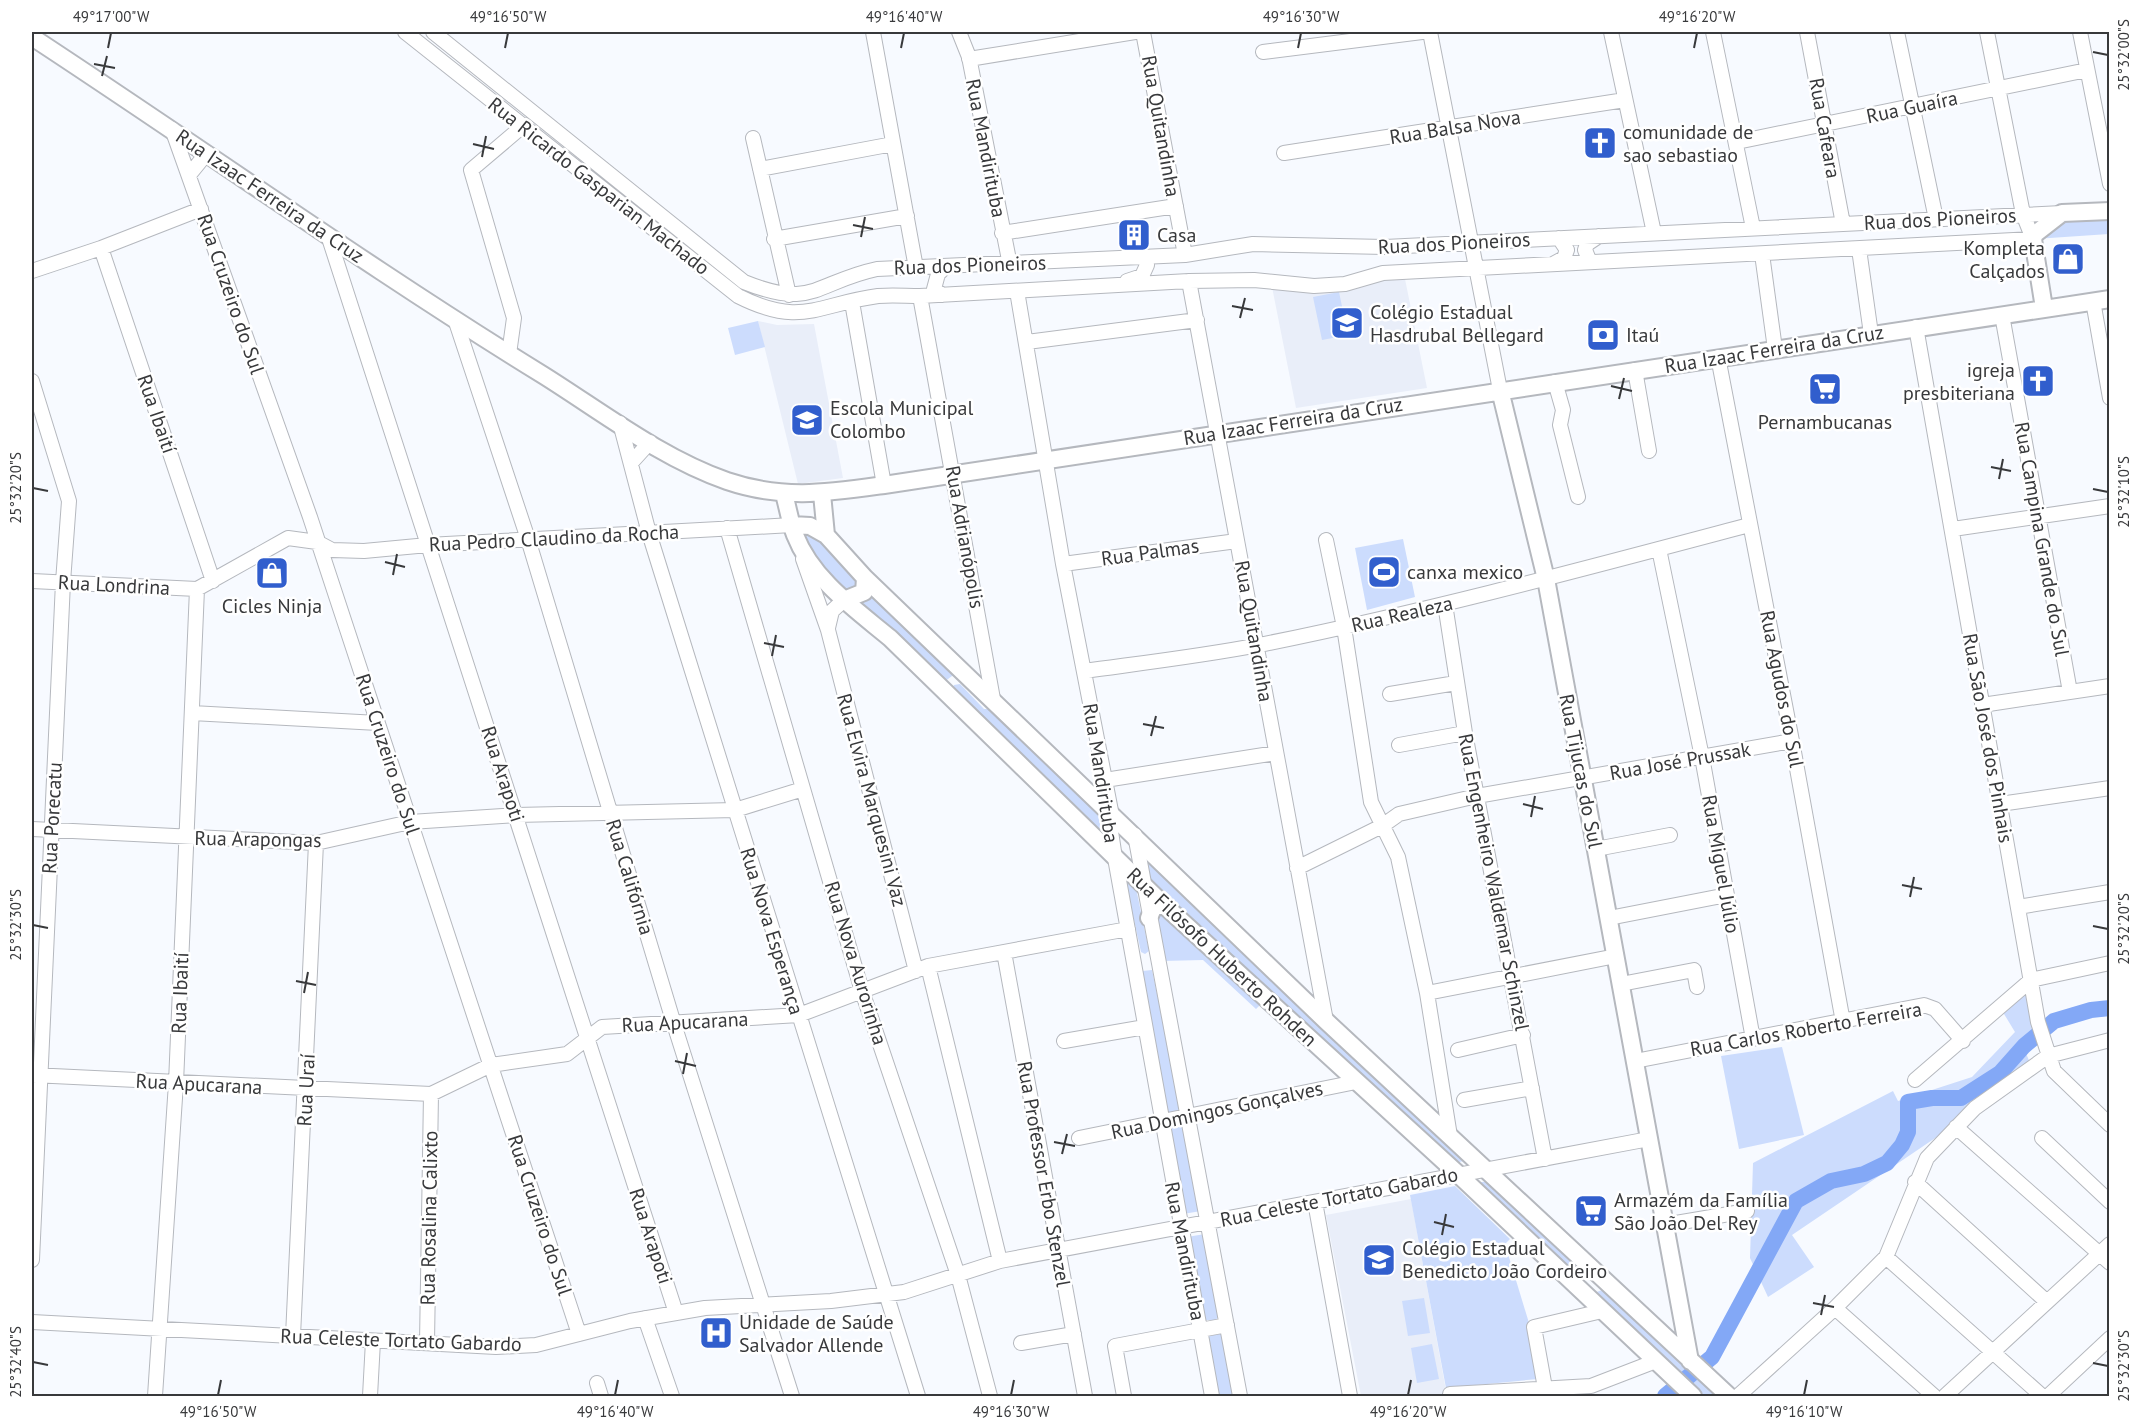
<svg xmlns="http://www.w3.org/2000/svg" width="2141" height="1428" font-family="'PT Sans',sans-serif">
	<rect width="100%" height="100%" fill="#f7faff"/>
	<!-- built -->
	<path fill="#e9eef9" d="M1405 279 1427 388 1296 408 1272 287Z
		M758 321 777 325 814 324 843 478 798 484Z
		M1411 1199 1447 1396H1361L1326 1215Z"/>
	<!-- green -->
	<path fill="#ccdcfd" d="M2109 212V234L2035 239 2048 223Z
		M1339 292 1348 335 1322 340 1313 297Z
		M758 321 765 347 735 355 728 328Z
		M810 527 860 583 849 594C829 575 812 557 801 530Z
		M1403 539 1415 597 1367 610 1355 548Z
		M871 592 956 673 944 682 858 607Z
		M960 684 984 709H991L1103 819 1107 843 952 690 954 685Z
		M1142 856 1469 1160 1454 1163 1144 878Z
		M1124 875 1136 888 1149 951 1145 954 1141 952Z
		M1160 910 1261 1004 1256 1009 1203 960 1162 961 1155 915Z
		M1152 970 1181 1108 1171 1114 1168 1113 1142 971Z
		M2028 988 2036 1032 2022 1044 2031 1065 1984 1105 1792 1235 1814 1267 1768 1297 1750 1258 1753 1163 1893 1091 1898 1101 1972 1077 2015 1032 2001 1009Z
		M1782 1047 1804 1135 1739 1149 1721 1056Z
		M1180 1123 1183 1124 1201 1211 1183 1214 1169 1127Z
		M1490 1181 1580 1268 1579 1271 1574 1273 1475 1183Z
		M1455 1186 1510 1239 1505 1244 1529 1323 1538 1379 1446 1388 1410 1195Z
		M1205 1234 1220 1314 1216 1320H1204L1187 1237Z
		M1602 1290 1722 1396H1701L1594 1293Z
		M1424 1298 1430 1333 1408 1336 1402 1301Z
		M1220 1333 1222 1335 1236 1396H1216L1207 1337Z
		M1432 1344 1439 1379 1417 1383 1411 1348Z"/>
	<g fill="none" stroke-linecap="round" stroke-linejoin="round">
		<!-- river -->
		<path stroke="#83a8f6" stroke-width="16" d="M1665 1396 1712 1357 1796 1201 1831 1181 1864 1174 1887 1163 1902 1145 1908 1132V1102L1932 1098H1961L2000 1073 2024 1046 2054 1021 2091 1010 2110 1008"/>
		<defs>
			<path id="minor" d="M405 32 738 296C801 328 818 304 878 296 892 295 906 296 920 296L1189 281 1254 280 1314 286 1345 284 1383 273 2033 239 2023 214 1987 32
				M433 32 744 282C813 310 816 282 877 269L1185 255 1253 244 1385 247 2062 213
				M873 32 916 268
				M959 32 969 57 1010 265
				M1143 32 1185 255
				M1430 32 1500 390
				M1611 32 1654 233
				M1713 32 1753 228
				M1807 32 1843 224
				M1897 32 1936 219
				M2080 32 2110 184
				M1263 52 1422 32
				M969 59 1135 32
				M172 129 310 517 579 1334
				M753 138 789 295
				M1737 142 2087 70
				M1284 153 1625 100
				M760 169 893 144
				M189 175 207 153
				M1002 233 1176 206
				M328 235 676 1313
				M774 239 907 216
				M101 248 213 581
				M1859 249 1871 334
				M1762 254 1775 349
				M1590 262 1585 250 1587 244 1599 236
				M1553 264 1564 258 1567 250 1559 238
				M32 271 101 248 201 209
				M1127 281 1142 276 1147 265 1145 257
				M1189 281 1326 1021
				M1017 291 1063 564 1112 816 1110 825 1115 858 1212 1396
				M942 295 934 289 938 274 946 266
				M920 296 993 699
				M2093 301 2110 398
				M852 302 884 485
				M2002 315 2070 692
				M455 319 528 539 674 1024 792 1396
				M1916 327 2038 1022 2054 1071 2110 1125
				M1027 342 1197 320
				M509 354 514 318 471 170 524 125
				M1718 357 1792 741 1843 1022
				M1635 370 1649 451
				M32 381 69 501 63 582 32 1260
				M1555 382 1563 410 1560 425 1578 497
				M620 423 649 533 918 1396
				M631 463 650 442
				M727 528 862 991 958 1275 990 1396
				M1953 529 2110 506
				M1326 540 1344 627 1371 802 1398 857 1427 993 1450 1136
				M1659 549 1702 757 1753 1039
				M803 559 828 630 916 971
				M1063 564 1237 541
				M32 581 197 589 288 538 317 542 332 550 364 551 428 545 792 525
				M1445 604 1465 733 1545 1159
				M828 628 832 611 844 600
				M1084 671C1142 663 1202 656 1259 645 1424 612 1587 568 1749 525
				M1390 694 1456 683
				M1982 705 2110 686
				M192 713 378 723
				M1399 745 1465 733
				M1105 780 1276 753
				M2000 804 2110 788
				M32 829 316 843 410 822 516 815 735 810 803 789
				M1135 835 1240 1396
				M1596 849 1670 835
				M1297 868 1382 826 1399 814 1477 796 1792 741
				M2018 907 2110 892
				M1609 918 1727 895
				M1004 952 1085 1396
				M928 966 1000 1261
				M1621 984 1694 970 1697 987
				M1427 993 1616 956
				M1064 1041 1145 1027
				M1458 1050 1523 1035
				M1635 1061 1924 1005 1935 1009 1963 1041
				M32 1075 431 1094 491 1065 567 1054 602 1027 799 1015 928 966 1128 929
				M1915 1080 2031 980 2110 963
				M1464 1100 1532 1088
				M1956 1127 2110 1263
				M1079 1138 1356 1082
				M2042 1138 2110 1202
				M1915 1182 2047 1302
				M1315 1202 1350 1396
				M1664 1225 1747 1211
				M1886 1257 2042 1396
				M1835 1308 1934 1396
				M645 1318 672 1396
				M32 1322 496 1347 536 1345 630 1321 705 1308 831 1301 904 1292 1000 1261 1649 1139
				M293 1336 316 843
				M427 1343 431 1094
				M1021 1343 1074 1334
				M597 1383 601 1396
				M1545 1388 1534 1327 1602 1311
				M1450 1394 1591 1386 1656 1361
				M155 1396 176 1083 197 589
				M370 1396 373 1341
				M1124 1396 1115 1346 1227 1325
				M1738 1396 1835 1308 1886 1257 1927 1158 1975 1108 2048 1056 2110 1040
				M1945 1396 2110 1244
				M2048 1396 2110 1338"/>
			<path id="major" d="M32 37C203 149 369 268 543 375 602 412 661 458 727 481 783 500 827 493 884 485L2110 299
				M2044 308 2033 239 2035 234 2062 213 2110 211
				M1500 390 1546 579 1690 1361
				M784 494C788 508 790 522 795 535 812 579 855 609 890 638L1165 906 1459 1175 1693 1396
				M822 494 826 535 865 578 1326 1021 1729 1396
				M792 525 810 526 826 535
				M844 600 864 592 865 578
				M1149 918 1154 906H1165"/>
		</defs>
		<!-- minor casing -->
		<use href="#minor" stroke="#b5b8be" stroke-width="16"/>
		<!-- major casing -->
		<use href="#major" stroke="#b5b8be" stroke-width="20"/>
		<!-- minor -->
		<use href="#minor" stroke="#fff" stroke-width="14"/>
		<!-- major -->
		<use href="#major" stroke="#fff" stroke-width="16"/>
	</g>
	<!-- ticks -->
	<path fill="none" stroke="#38393b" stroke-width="2" d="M108 48 111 33M505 48 508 33M901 48 904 33M1298 48 1301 33M1694 48 1697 33M2093 52 2108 55M94 64 115 68M102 76 107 56M473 144 494 149M482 157 486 136M853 225 873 229M861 237 865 217M1232 306 1253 310M1240 318 1245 298M1611 386 1632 391M1619 399 1624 378M1991 467 2011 471M1999 479 2003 459M33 488 48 491M2093 489 2108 492M385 562 405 567M393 575 397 554M764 643 784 647M772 656 776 635M1143 724 1164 728M1151 736 1156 716M1523 804 1543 809M1531 817 1535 796M1902 885 1922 889M1910 897 1914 877M33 925 48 928M2093 926 2108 929M296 981 316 985M304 993 308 972M675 1061 696 1066M683 1074 687 1053M1054 1142 1075 1146M1062 1154 1067 1134M1434 1222 1454 1227M1442 1235 1446 1214M1813 1303 1834 1307M1821 1315 1825 1295M33 1362 48 1365M2093 1363 2108 1366M218 1395 221 1380M615 1395 618 1380M1011 1395 1014 1380M1408 1395 1411 1380M1804 1395 1807 1380"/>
	<!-- icons -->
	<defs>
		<symbol id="church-square" viewBox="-11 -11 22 22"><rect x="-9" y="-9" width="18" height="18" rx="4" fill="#315ecd" stroke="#fff"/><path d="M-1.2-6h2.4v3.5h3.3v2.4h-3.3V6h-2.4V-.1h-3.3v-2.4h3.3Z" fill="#fff"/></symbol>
		<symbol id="building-square" viewBox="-11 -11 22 22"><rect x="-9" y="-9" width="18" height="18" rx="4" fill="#315ecd" stroke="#fff"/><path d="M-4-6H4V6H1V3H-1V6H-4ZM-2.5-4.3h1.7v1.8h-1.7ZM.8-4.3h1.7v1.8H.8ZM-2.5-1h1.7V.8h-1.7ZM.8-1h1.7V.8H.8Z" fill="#fff"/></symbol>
		<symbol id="shop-square" viewBox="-11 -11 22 22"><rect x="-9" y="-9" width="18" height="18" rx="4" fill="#315ecd" stroke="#fff"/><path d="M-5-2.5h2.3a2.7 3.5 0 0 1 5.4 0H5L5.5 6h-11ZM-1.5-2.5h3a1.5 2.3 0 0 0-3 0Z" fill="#fff"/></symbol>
		<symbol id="school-square" viewBox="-11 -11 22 22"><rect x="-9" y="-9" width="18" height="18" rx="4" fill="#315ecd" stroke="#fff"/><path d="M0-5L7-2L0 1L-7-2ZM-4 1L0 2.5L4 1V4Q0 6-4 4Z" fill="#fff"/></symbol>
		<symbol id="bank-square" viewBox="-11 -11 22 22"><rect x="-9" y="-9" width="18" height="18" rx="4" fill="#315ecd" stroke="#fff"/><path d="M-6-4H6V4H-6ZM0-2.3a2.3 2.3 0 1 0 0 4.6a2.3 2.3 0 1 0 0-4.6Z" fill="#fff"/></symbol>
		<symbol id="supermarket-square" viewBox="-11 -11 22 22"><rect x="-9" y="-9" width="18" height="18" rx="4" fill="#315ecd" stroke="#fff"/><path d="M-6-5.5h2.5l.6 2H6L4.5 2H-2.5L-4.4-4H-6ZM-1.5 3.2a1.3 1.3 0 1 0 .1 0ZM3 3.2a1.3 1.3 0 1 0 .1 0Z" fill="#fff"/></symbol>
		<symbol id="stadium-square" viewBox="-11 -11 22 22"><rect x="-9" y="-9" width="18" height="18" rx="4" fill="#315ecd" stroke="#fff"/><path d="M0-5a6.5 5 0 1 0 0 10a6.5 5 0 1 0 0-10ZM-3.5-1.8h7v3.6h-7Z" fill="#fff"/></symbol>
		<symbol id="hospital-square" viewBox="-11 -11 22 22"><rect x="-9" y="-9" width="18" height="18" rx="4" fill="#315ecd" stroke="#fff"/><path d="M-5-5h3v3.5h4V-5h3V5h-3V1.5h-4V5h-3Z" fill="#fff"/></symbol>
	</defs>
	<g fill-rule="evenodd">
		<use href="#church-square" x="1581" y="124" width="38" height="38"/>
		<use href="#building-square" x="1115" y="216" width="38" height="38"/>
		<use href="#shop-square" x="2049" y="240" width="38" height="38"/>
		<use href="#school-square" x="1328" y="304" width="38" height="38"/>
		<use href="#bank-square" x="1584" y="316" width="38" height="38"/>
		<use href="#church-square" x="2019" y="362" width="38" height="38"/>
		<use href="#supermarket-square" x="1806" y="370" width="38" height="38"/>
		<use href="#school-square" x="788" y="401" width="38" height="38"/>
		<use href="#stadium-square" x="1365" y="553" width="38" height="38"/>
		<use href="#shop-square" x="253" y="554" width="38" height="38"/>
		<use href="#supermarket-square" x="1572" y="1192" width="38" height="38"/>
		<use href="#school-square" x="1360" y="1241" width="38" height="38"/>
		<use href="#hospital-square" x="697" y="1314" width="38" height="38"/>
	</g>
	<g text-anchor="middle" stroke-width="5" stroke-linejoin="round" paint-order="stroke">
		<!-- street labels -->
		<g font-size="20" fill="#38393b" stroke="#fff">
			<text transform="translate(1912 107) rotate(-12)" y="7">Rua Guaíra</text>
			<text transform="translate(1161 126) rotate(80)" y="7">Rua Quitandinha</text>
			<text transform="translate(1455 127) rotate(-9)" y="7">Rua Balsa Nova</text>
			<text transform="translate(1825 128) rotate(80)" y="7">Rua Cafeara</text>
			<text transform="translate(986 148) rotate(79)" y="7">Rua Mandirituba</text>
			<text transform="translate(599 186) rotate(38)" y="7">Rua Ricardo Gasparian Machado</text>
			<text transform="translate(270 196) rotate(34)" y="7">Rua Izaac Ferreira da Cruz</text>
			<text transform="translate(1940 219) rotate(-3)" y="7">Rua dos Pioneiros</text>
			<text transform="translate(1454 243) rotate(-3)" y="7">Rua dos Pioneiros</text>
			<text transform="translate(970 265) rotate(-2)" y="7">Rua dos Pioneiros</text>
			<text transform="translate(231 294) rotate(71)" y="7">Rua Cruzeiro do Sul</text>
			<text transform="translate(1774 349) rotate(-9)" y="7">Rua Izaac Ferreira da Cruz</text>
			<text transform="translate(157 414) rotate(71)" y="7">Rua Ibaití</text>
			<text transform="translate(1293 421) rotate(-9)" y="7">Rua Izaac Ferreira da Cruz</text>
			<text transform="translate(965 537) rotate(80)" y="7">Rua Adrianópolis</text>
			<text transform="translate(554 538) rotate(-3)" y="7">Rua Pedro Claudino da Rocha</text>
			<text transform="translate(2042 539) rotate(80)" y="7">Rua Campina Grande do Sul</text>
			<text transform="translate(1150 552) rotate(-8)" y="7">Rua Palmas</text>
			<text transform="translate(114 585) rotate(3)" y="7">Rua Londrina</text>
			<text transform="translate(1402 614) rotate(-13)" y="7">Rua Realeza</text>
			<text transform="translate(1254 631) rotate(80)" y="7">Rua Quitandinha</text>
			<text transform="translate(1782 689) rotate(79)" y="7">Rua Agudos do Sul</text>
			<text transform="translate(1988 738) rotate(80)" y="7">Rua São José dos Pinhais</text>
			<text transform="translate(388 754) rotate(72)" y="7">Rua Cruzeiro do Sul</text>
			<text transform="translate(1680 761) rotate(-10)" y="7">Rua José Prussak</text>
			<text transform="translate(1581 771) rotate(79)" y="7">Rua Tijucas do Sul</text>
			<text transform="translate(1101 773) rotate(81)" y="7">Rua Mandirituba</text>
			<text transform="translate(503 774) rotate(72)" y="7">Rua Arapoti</text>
			<text transform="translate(872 800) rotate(75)" y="7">Rua Elvira Marquesini Vaz</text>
			<text transform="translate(52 818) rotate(-87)" y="7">Rua Porecatu</text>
			<text transform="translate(258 839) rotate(1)" y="7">Rua Arapongas</text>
			<text transform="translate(1721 864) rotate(80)" y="7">Rua Miguel Júlio</text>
			<text transform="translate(630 877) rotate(73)" y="7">Rua Califórnia</text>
			<text transform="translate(1494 882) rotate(79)" y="7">Rua Engenheiro Waldemar Schinzel</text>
			<text transform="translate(772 931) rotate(73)" y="7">Rua Nova Esperança</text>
			<text transform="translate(1222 957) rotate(43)" y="7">Rua Filósofo Huberto Rohden</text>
			<text transform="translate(856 963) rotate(73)" y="7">Rua Nova Aurorinha</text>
			<text transform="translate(180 993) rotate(-88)" y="7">Rua Ibaití</text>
			<text transform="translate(685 1022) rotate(-3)" y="7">Rua Apucarana</text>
			<text transform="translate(1806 1029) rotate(-10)" y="7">Rua Carlos Roberto Ferreira</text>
			<text transform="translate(199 1084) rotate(3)" y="7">Rua Apucarana</text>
			<text transform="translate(306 1090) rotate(-87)" y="7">Rua Uraí</text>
			<text transform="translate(1217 1110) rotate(-12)" y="7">Rua Domingos Gonçalves</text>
			<text transform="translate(1044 1174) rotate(80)" y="7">Rua Professor Erbo Stenzel</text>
			<text transform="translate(1339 1197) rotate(-11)" y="7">Rua Celeste Tortato Gabardo</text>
			<text transform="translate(540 1215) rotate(72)" y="7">Rua Cruzeiro do Sul</text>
			<text transform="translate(429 1218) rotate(-89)" y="7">Rua Rosalina Calixto</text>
			<text transform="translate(651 1236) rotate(72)" y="7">Rua Arapoti</text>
			<text transform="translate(1185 1251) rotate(79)" y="7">Rua Mandirituba</text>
			<text transform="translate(401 1340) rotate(2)" y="7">Rua Celeste Tortato Gabardo</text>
		</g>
		<!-- poi labels -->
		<g font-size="20" fill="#38393b" stroke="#fff" text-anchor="start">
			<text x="1623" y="139">comunidade de<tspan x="1623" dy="23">sao sebastiao</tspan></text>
			<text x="1157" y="242">Casa</text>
			<text x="2045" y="255" text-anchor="end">Kompleta<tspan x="2045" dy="23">Calçados</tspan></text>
			<text x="1370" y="319">Colégio Estadual<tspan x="1370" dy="23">Hasdrubal Bellegard</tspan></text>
			<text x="1626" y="342">Itaú</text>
			<text x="2015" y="377" text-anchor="end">igreja<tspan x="2015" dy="23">presbiteriana</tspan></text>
			<text x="830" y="415">Escola Municipal<tspan x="830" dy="23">Colombo</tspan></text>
			<text x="1825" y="429" text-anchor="middle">Pernambucanas</text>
			<text x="1407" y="579">canxa mexico</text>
			<text x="272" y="613" text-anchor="middle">Cicles Ninja</text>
			<text x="1614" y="1207">Armazém da Família<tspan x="1614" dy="23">São João Del Rey</tspan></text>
			<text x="1402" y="1255">Colégio Estadual<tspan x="1402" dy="23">Benedicto João Cordeiro</tspan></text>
			<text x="739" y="1329">Unidade de Saúde<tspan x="739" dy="23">Salvador Allende</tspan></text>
		</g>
	</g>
	<!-- border -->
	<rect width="2141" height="1428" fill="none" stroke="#ffffff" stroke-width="66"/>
	<rect x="33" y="33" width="2075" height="1362" fill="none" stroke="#38393b" stroke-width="2"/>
	<g font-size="15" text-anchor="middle" fill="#38393b">
		<text x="111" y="22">49°17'00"W</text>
		<text x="508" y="22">49°16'50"W</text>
		<text x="904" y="22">49°16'40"W</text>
		<text x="1301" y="22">49°16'30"W</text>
		<text x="1697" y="22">49°16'20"W</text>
		<text transform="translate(2124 55) rotate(-90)" y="5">25°32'00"S</text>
		<text transform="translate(16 488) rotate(-90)" y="5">25°32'20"S</text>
		<text transform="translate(2124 492) rotate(-90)" y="5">25°32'10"S</text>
		<text transform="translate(16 925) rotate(-90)" y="5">25°32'30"S</text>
		<text transform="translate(2124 929) rotate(-90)" y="5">25°32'20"S</text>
		<text transform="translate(16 1362) rotate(-90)" y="5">25°32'40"S</text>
		<text transform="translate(2124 1366) rotate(-90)" y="5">25°32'30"S</text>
		<text x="218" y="1417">49°16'50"W</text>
		<text x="615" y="1417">49°16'40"W</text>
		<text x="1011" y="1417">49°16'30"W</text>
		<text x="1408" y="1417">49°16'20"W</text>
		<text x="1804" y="1417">49°16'10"W</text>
	</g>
</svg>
